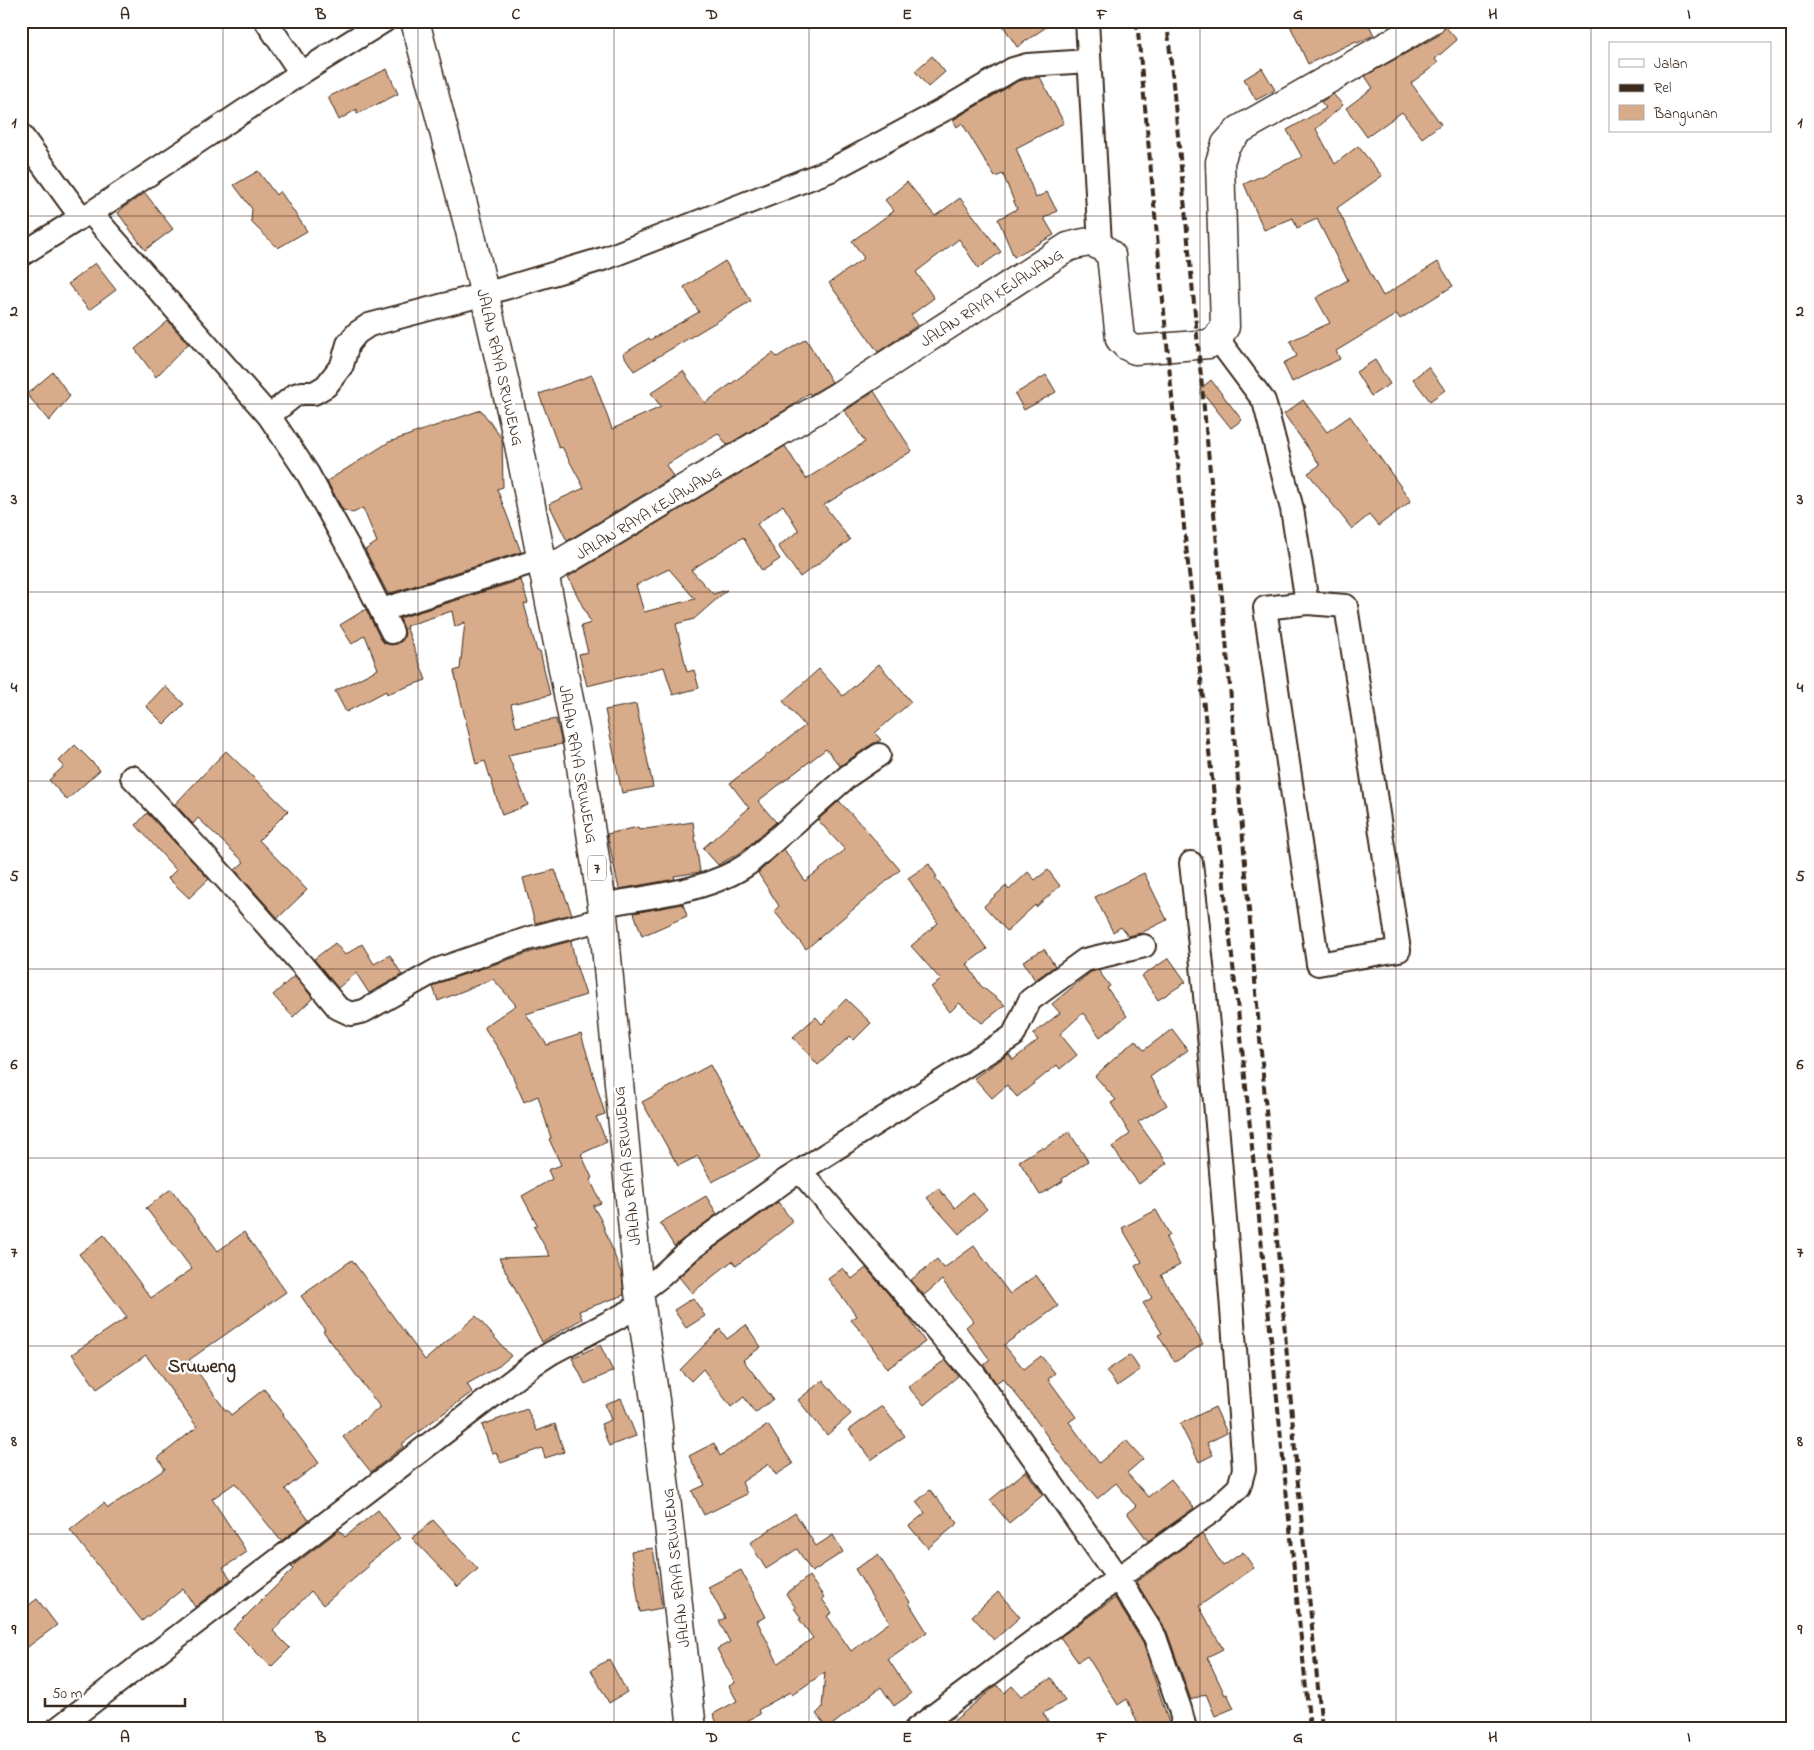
<svg xmlns="http://www.w3.org/2000/svg" width="1814" height="1750" font-family="'Indie Flower',sans-serif">
	<rect width="100%" height="100%" fill="#fff"/>
	<filter id="ink" filterUnits="userSpaceOnUse"><feTurbulence type="fractalNoise" baseFrequency=".02" numOctaves="2"/><feDisplacementMap in="SourceGraphic" scale="10" xChannelSelector="R" yChannelSelector="G"/><feConvolveMatrix kernelMatrix="1 2 1 2 8 2 1 2 1" color-interpolation-filters="sRGB"/></filter>
	<g filter="url(#ink)">
		<!-- building -->
		<path fill="#d8ac8a" stroke="#3b2a1e" fill-rule="evenodd" d="M1000 21H1055L1017 47Z
			M1288 21H1367L1374 35 1357 43 1356 41 1308 64Z
			M1445 26 1457 40 1435 59 1438 63 1411 83 1441 124 1422 138 1402 112 1367 137 1346 108 1373 88 1365 76 1439 35Z
			M932 56 945 72 928 87 915 71Z
			M1262 68 1275 90 1256 100 1244 79Z
			M387 69 398 94 357 114V109L339 120 328 97Z
			M1040 77 1064 123 1016 148 1036 198 1047 192 1057 211 1044 218 1054 235 1014 257 998 219 1017 209 1003 174 995 177 962 123 957 127 953 120 1018 81Z
			M1333 94 1343 105 1316 129 1335 164 1358 146 1382 176 1337 208 1368 269 1383 296 1438 262 1453 286 1400 319 1397 314 1336 351 1340 359 1292 382 1283 363 1297 356 1290 341 1330 323 1316 298 1348 280 1317 219 1297 228 1293 218 1264 230 1244 184 1302 157 1287 130 1326 108 1321 102Z
			M258 171 276 195 280 191 307 231 278 248 251 222 252 209 234 185Z
			M907 182 935 216 960 198 1001 252 978 268 959 239 916 272 934 298 911 315 918 325 878 352 829 283 864 258 852 241 894 211 885 200Z
			M145 193 173 229 145 250 118 213 124 207Z
			M725 261 751 301 634 371 623 354 649 338 650 340 699 312 684 287Z
			M95 263 116 290 89 310 68 284Z
			M168 321 188 344 156 377 135 349Z
			M806 339 832 382 810 395 809 393 790 407 727 445 718 433 666 465 673 477 567 541 549 504 584 488 562 447 559 448 539 394 592 375 612 429 661 407 651 393 683 371 705 403 773 353 777 357Z
			M1375 360 1390 384 1371 396 1356 372Z
			M1428 367 1445 390 1430 401 1413 379Z
			M53 372 70 396 49 421 27 394Z
			M1046 375 1056 392 1024 410 1015 394Z
			M1211 380 1242 420 1231 428 1200 389Z
			M874 391 912 451 824 505 850 540 800 577 778 546 799 531 783 505 757 524 780 559 762 571 743 537 691 570 713 594 727 590 694 619 676 624 687 672 694 670 699 688 673 695 664 667 587 686 579 654 588 652 581 626 591 623 568 577 785 446 806 479 865 442 845 411ZM669 569 695 599 644 612 636 585Z
			M1303 400 1327 432 1350 416 1411 501 1378 526 1369 515 1352 529 1308 473 1320 465 1284 414Z
			M481 410 502 439 503 487 497 489 521 552 388 594 365 550 377 542 363 508 353 513 343 510 327 481 389 442Z
			M521 580 528 603 524 604 537 651H540L550 695 511 704 516 727 556 719 562 744 508 755 528 805 502 815 485 761 476 764 454 671 460 669 465 622 455 627 452 611 406 626 426 680 387 694 386 691 346 712 335 691 378 669 365 635 352 644 340 625 366 609 380 638 384 643 391 645 397 644 403 640 405 633 400 618Z
			M879 664 911 702 875 733 881 740 872 744 840 766 826 749 758 801 776 822 740 853 718 865 703 848 749 808 730 783 805 726 783 701 819 669 843 696Z
			M165 686 184 704 164 724 146 706Z
			M636 704 653 787 622 793 605 710Z
			M75 745 100 770 67 800 49 780 64 766 59 761Z
			M226 751 288 811 259 840 307 890 278 918 235 870 244 862 198 818 193 824 175 804Z
			M839 801 868 832 900 870 806 949 774 911 779 906 758 873 784 849 805 881 845 850 818 820Z
			M147 813 209 879 189 898 168 878 176 870 136 825Z
			M693 822 700 872 674 876 675 879 619 889 607 834 638 827 639 830Z
			M929 864 937 877 935 878 987 949 967 964 981 986 1005 1005 982 1023 959 1003 950 1012 931 987 941 980 911 946 938 923 908 878Z
			M555 870 572 914 535 923 523 878Z
			M1048 870 1060 886 1036 907 1035 905 1007 931 984 906 1006 886 1009 890 1028 872 1035 880Z
			M1144 873 1167 920 1141 933 1128 936 1121 927 1113 932 1095 897Z
			M683 904 687 916 642 936 634 913Z
			M571 941 576 965 586 995 526 1014 547 1045 581 1034 605 1114 596 1117 607 1142 581 1154 592 1178 590 1179 601 1203 593 1206 601 1220 622 1275 624 1295 579 1311 582 1319 542 1342 499 1258 550 1256 534 1227 537 1224 522 1196 552 1179 548 1170 561 1165 549 1139 551 1138 538 1096 524 1102 505 1059 484 1027 516 1005 493 979 438 1001 433 987 442 982 531 952Z
			M335 943 345 955 362 944 374 964 390 955 402 975 369 993 356 973 338 988 314 959Z
			M1044 949 1055 966 1035 980 1023 961Z
			M1169 958 1186 982 1158 1000 1142 976Z
			M1098 970 1110 986 1107 988 1127 1016 1100 1037 1083 1013 1060 1034 1077 1055 1060 1069 1057 1065 1017 1097 1007 1085 992 1098 974 1078 1009 1054 1013 1060 1038 1040 1033 1034 1060 1013 1052 1004 1082 979 1091 972Z
			M294 976 313 998 293 1017 273 995Z
			M846 999 871 1023 854 1040 850 1036 818 1065 793 1037 816 1017 822 1024Z
			M1172 1029 1188 1050 1150 1077 1167 1105 1138 1122 1167 1163 1139 1184 1112 1147 1130 1134 1111 1103 1116 1100 1095 1076 1135 1040 1144 1050Z
			M710 1065 760 1157 712 1182 698 1156 678 1166 642 1102Z
			M1069 1132 1088 1161 1062 1179 1063 1181 1040 1195 1019 1161 1042 1147 1043 1149Z
			M938 1188 955 1208 972 1192 987 1209 959 1234 927 1198Z
			M171 1189 218 1251 244 1232 286 1292 189 1360 226 1411 227 1410 231 1415 264 1389 284 1414 283 1415 319 1463 285 1489 309 1520 281 1541 235 1483 212 1499 247 1552 223 1568 231 1579 195 1607 183 1589 142 1621 70 1530 104 1503 108 1508 165 1469 158 1458 197 1427 146 1355 97 1389 72 1354 127 1317 79 1254 104 1235 151 1298 192 1269 146 1208Z
			M706 1196 717 1214 674 1246 660 1223Z
			M778 1202 793 1222 736 1266 732 1261 692 1293 679 1277 700 1258Z
			M1156 1210 1170 1235 1166 1238 1180 1265 1161 1275 1203 1344 1175 1362 1158 1335 1162 1333 1143 1303 1152 1298 1135 1266 1142 1262 1122 1228Z
			M974 1246 1010 1294 1036 1275 1058 1306 1004 1345 1024 1369 1041 1356 1055 1373 1048 1379 1076 1417 1069 1422 1099 1463 1126 1440 1143 1459 1127 1473 1148 1497 1171 1479 1194 1508 1148 1541 1127 1513 1136 1506 1116 1483 1097 1499 1067 1464 1033 1416 1003 1378 996 1383 984 1365 990 1360 966 1327 973 1321 942 1280 924 1295 911 1280 937 1259 944 1268Z
			M352 1260 425 1360 476 1316 511 1356 499 1366 467 1384 472 1392 402 1444 404 1446 371 1472 343 1437 380 1407 323 1331 325 1330 301 1296Z
			M843 1268 852 1279 866 1268 908 1317 925 1342 887 1369 864 1335 851 1320 857 1316 828 1279Z
			M693 1298 705 1316 686 1328 674 1310Z
			M746 1325 761 1347 743 1360 773 1399 755 1413 744 1397 731 1407 703 1369 691 1381 680 1370 720 1329 727 1339Z
			M600 1345 613 1371 585 1384 572 1358Z
			M1130 1355 1140 1370 1117 1386 1106 1371Z
			M945 1360 958 1376 924 1405 908 1387Z
			M823 1380 851 1414 827 1435 798 1400Z
			M621 1398 636 1436 609 1446 601 1424 611 1420 605 1404Z
			M882 1406 905 1436 871 1460 849 1430Z
			M1215 1407 1227 1433 1207 1443 1213 1455 1199 1462 1180 1424Z
			M527 1409 537 1431 555 1424 564 1452 545 1458 542 1448 501 1463 496 1452 492 1453 482 1425Z
			M768 1425 793 1464 776 1475 769 1464 742 1482 747 1494 704 1515 692 1491 705 1485 689 1456 714 1443 720 1456Z
			M1026 1471 1043 1495 1009 1523 990 1500Z
			M930 1490 958 1523 928 1548 909 1526 925 1513 916 1502Z
			M378 1510 400 1538 367 1564 369 1566 323 1605 311 1591 273 1631 290 1648 271 1667 233 1629 293 1569 291 1567 339 1530 345 1537Z
			M795 1513 816 1546 833 1535 843 1552 812 1572 797 1549 766 1569 750 1543Z
			M433 1520 478 1569 458 1587 412 1538Z
			M1202 1534 1223 1566 1243 1552 1254 1568 1199 1606 1223 1649 1207 1657 1225 1695 1227 1694 1234 1708 1215 1716 1206 1694 1191 1700 1167 1632 1136 1582Z
			M653 1548 662 1608 640 1612 631 1551Z
			M878 1555 910 1602 909 1603 927 1632 888 1659 911 1694 894 1706 881 1687 828 1728 816 1714 822 1708 825 1672 792 1695 790 1692 758 1710 760 1714 732 1729H720L713 1714 737 1701 729 1686 735 1683 717 1649 730 1642 719 1621 725 1618 708 1587 741 1570 766 1617 757 1621 778 1663 813 1638 799 1619 801 1618 794 1608H796L786 1594 809 1576 824 1597 822 1599 832 1613 827 1616 851 1651 890 1622 874 1600 855 1569Z
			M998 1592 1020 1617 994 1640 972 1616Z
			M1115 1598 1143 1643 1171 1729H1140L1127 1699 1118 1705 1087 1656 1078 1662 1060 1637Z
			M37 1599 57 1625 21 1652V1611Z
			M609 1659 627 1692 609 1703 591 1670Z
			M1052 1678 1065 1701 1043 1713 1053 1729H944L997 1685 1004 1693 1012 1686 1021 1696Z"/>
		<g fill="none" stroke-linecap="round" stroke-linejoin="round">
			<defs>
				<path id="minor" d="M266 21 301 73
					M1087 21 1100 244
					M21 135 81 217
					M91 213 269 416 308 474 355 559 392 632
					M21 255 81 217 91 213 301 73 384 21
					M1217 338 1264 401 1292 509 1307 603
					M269 416 295 395 302 393H314L326 386 342 365 348 344 357 333 369 325 485 294 606 258 831 170 947 108 1013 69 1027 65 1089 61
					M1307 603 1346 606 1399 950 1318 964 1265 608Z
					M382 610 542 559
					M132 777 226 879 302 965 338 1008 351 1014 364 1011 437 970 527 939 603 919
					M602 905C649 896 708 892 748 864L848 776 879 755
					M800 1171 975 1375 1118 1578 1155 1637 1180 1709 1185 1729
					M639 1293 660 1277 692 1248 786 1180 1013 1036 1030 1000 1085 960 1144 946
					M57 1729 534 1364 551 1353 640 1306
					M916 1729 1118 1578 1214 1510 1239 1487 1244 1469C1229 1266 1214 1064 1191 863"/>
				<path id="tertiary" d="M544 573 837 397 1068 247C1089 241 1095 239 1111 255L1120 339 1127 346 1135 350 1209 344 1217 338 1225 327 1220 162 1226 144 1239 130 1431 21"/>
				<path id="trunk" d="M415 21 470 231 519 445 577 740 602 905 639 1293 655 1400 692 1729"/>
			</defs>
			<!-- minor casing -->
			<use href="#minor" stroke="#3b2a1e" stroke-width="26"/>
			<!-- tertiary casing -->
			<use href="#tertiary" stroke="#3b2a1e" stroke-width="31"/>
			<!-- trunk casing -->
			<use href="#trunk" stroke="#3b2a1e" stroke-width="31"/>
			<!-- minor -->
			<use href="#minor" stroke="#fff" stroke-width="22"/>
			<!-- tertiary -->
			<use href="#tertiary" stroke="#fff" stroke-width="28"/>
			<!-- trunk -->
			<use href="#trunk" stroke="#fff" stroke-width="28"/>
			<!-- rail -->
			<path stroke="#3b2a1e" stroke-width="4" stroke-dasharray="8 4" stroke-linecap="butt" d="M1137 21 1185 537 1241 1037 1310 1729
				M1167 21 1225 628 1297 1474 1322 1729"/>
		</g>
	</g>
	<!-- grid -->
	<path fill="none" stroke="#3b2a1e" stroke-width="1" stroke-opacity="0.55" d="M223 21V1729M418 21V1729M614 21V1729M809 21V1729M1005 21V1729M1200 21V1729M1396 21V1729M1591 21V1729M21 216H1793M21 404H1793M21 592H1793M21 781H1793M21 969H1793M21 1158H1793M21 1346H1793M21 1534H1793"/>
	<g text-anchor="middle" stroke-width="4.5" stroke-linejoin="round" paint-order="stroke">
		<!-- shield labels -->
		<rect fill="#fff" stroke="#766a62" stroke-width="1" x="588" y="855.5" width="18" height="25" rx="4"/>
		<g font-size="15" font-weight="bold" fill="#3b2a1e">
			<text x="597" y="873">7</text>
		</g>
		<!-- street labels -->
		<g font-size="16" fill="#3b2a1e" stroke="#fff">
			<text transform="translate(991 297) rotate(-33)" y="6">JALAN RAYA KEJAWANG</text>
			<text transform="translate(501 367) rotate(77)" y="6">JALAN RAYA SRUWENG</text>
			<text transform="translate(648 512) rotate(-31)" y="6">JALAN RAYA KEJAWANG</text>
			<text transform="translate(579 764) rotate(80)" y="6">JALAN RAYA SRUWENG</text>
			<text transform="translate(626 1166) rotate(-96)" y="6">JALAN RAYA SRUWENG</text>
			<text transform="translate(675 1568) rotate(-96)" y="6">JALAN RAYA SRUWENG</text>
		</g>
		<!-- quarter labels -->
		<g font-size="19" font-weight="bold" fill="#3b2a1e" stroke="#fff">
			<text x="202" y="1372">Sruweng</text>
		</g>
	</g>
	<!-- margin -->
	<rect width="1814" height="1750" fill="none" stroke="#fff" stroke-width="55"/>
	<!-- legend -->
	<rect x="1609" y="42" width="162" height="90" fill="#ffffff" stroke="#b1aaa5"/>
	<rect x="1619" y="59" width="25" height="8" fill="#ffffff" stroke="#b1aaa5"/>
	<text x="1654" y="68" font-size="15" fill="#3b2a1e">Jalan</text>
	<rect x="1619" y="84" width="25" height="8" fill="#3b2a1e" stroke="#b1aaa5"/>
	<text x="1654" y="92" font-size="15" fill="#3b2a1e">Rel</text>
	<rect x="1619" y="105" width="25" height="15" fill="#d8ac8a" stroke="#b1aaa5"/>
	<text x="1654" y="118" font-size="15" fill="#3b2a1e">Bangunan</text>
	<!-- scale -->
	<path d="M45 1698v8h140v-8" fill="none" stroke="#3b2a1e" stroke-width="2.5"/>
	<text x="52" y="1698" font-size="15" fill="#3b2a1e" stroke="#ffffff" stroke-width="4" paint-order="stroke">50 m</text>
	<rect x="28" y="28" width="1758" height="1694" fill="none" stroke="#3b2a1e" stroke-width="2"/>
	<g font-size="16" text-anchor="middle" font-weight="bold" fill="#3b2a1e">
		<text x="125" y="19">A</text>
		<text x="321" y="19">B</text>
		<text x="516" y="19">C</text>
		<text x="712" y="19">D</text>
		<text x="907" y="19">E</text>
		<text x="1102" y="19">F</text>
		<text x="1298" y="19">G</text>
		<text x="1493" y="19">H</text>
		<text x="1689" y="19">I</text>
		<text x="14" y="127">1</text>
		<text x="1800" y="127">1</text>
		<text x="14" y="316">2</text>
		<text x="1800" y="316">2</text>
		<text x="14" y="504">3</text>
		<text x="1800" y="504">3</text>
		<text x="14" y="692">4</text>
		<text x="1800" y="692">4</text>
		<text x="14" y="881">5</text>
		<text x="1800" y="881">5</text>
		<text x="14" y="1069">6</text>
		<text x="1800" y="1069">6</text>
		<text x="14" y="1257">7</text>
		<text x="1800" y="1257">7</text>
		<text x="14" y="1446">8</text>
		<text x="1800" y="1446">8</text>
		<text x="14" y="1634">9</text>
		<text x="1800" y="1634">9</text>
		<text x="125" y="1742">A</text>
		<text x="321" y="1742">B</text>
		<text x="516" y="1742">C</text>
		<text x="712" y="1742">D</text>
		<text x="907" y="1742">E</text>
		<text x="1102" y="1742">F</text>
		<text x="1298" y="1742">G</text>
		<text x="1493" y="1742">H</text>
		<text x="1689" y="1742">I</text>
	</g>
</svg>
